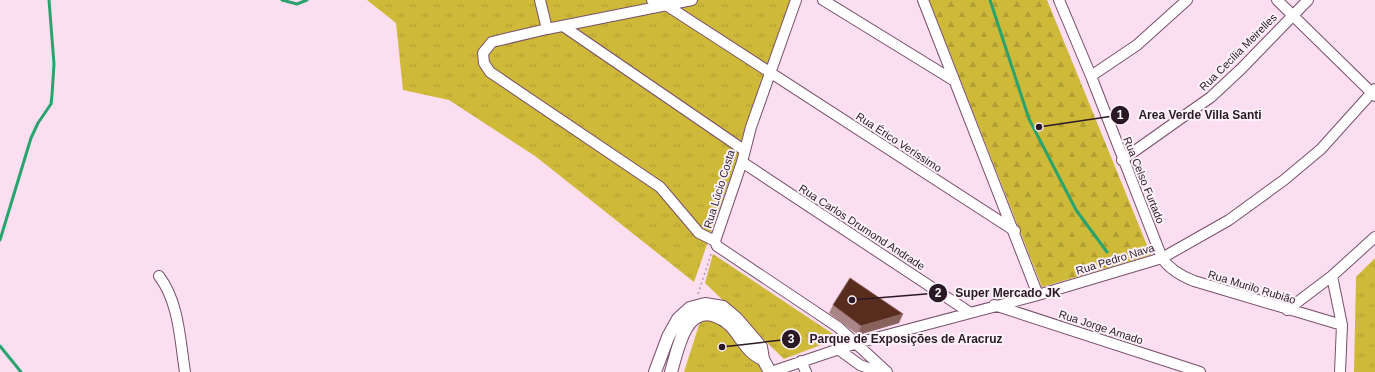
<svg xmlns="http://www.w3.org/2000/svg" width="1375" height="372" font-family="Helvetica,sans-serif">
	<defs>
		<pattern id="grass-tufts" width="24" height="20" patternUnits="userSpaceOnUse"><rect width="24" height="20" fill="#ceb939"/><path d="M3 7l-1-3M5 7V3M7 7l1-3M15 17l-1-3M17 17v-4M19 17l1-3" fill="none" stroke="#b19e32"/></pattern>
		<pattern id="forest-firs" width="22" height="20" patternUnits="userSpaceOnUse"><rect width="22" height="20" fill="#ceb939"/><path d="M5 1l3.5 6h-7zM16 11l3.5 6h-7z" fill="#b19e32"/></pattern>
	</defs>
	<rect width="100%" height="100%" fill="#fcdef1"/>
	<!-- grass -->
	<path fill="url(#grass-tufts)" d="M367 0H792L694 282 535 156 449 100 403 90 396 23Z
		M713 254 839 338 784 359 705 283Z
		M1375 258V372H1354L1356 277Z
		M716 314 769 372H684L699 325 704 318Z"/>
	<!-- forest -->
	<path fill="url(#forest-firs)" d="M929 0H1047L1151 255 1042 287Z"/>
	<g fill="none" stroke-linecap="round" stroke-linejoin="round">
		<!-- stream -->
		<path stroke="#29a46f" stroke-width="3" d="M282 0 297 4 307 0
			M990 0 1029 119 1076 210 1107 252
			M0 240 31 138 38 123 51 104 52 95 54 64 49 0
			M0 346 21 372"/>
		<defs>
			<path id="minor" d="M540 0 547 29
				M652 0 666 5 1015 231
				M692 0 547 29 492 42 483 53 484 63 490 72 660 187 699 233 715 241
				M796 0 751 127 742 162 715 241 717 246 838 327 887 372
				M823 0 953 80
				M923 0 1038 295
				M1059 0 1091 76 1162 258C1170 270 1181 276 1194 281L1342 325
				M1277 0 1375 96
				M563 26 744 150
				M1091 76 1137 45 1187 0
				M1122 160 1211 97 1241 69 1308 0
				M742 162 969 312
				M159 276C179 302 180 340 185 372
				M1332 276 1342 325 1340 372
				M994 305 1200 372
				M1287 310 1332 276 1375 237
				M838 349 860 365 878 372
				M801 361 806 372
				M771 372 857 343 1038 295 1162 258 1229 220 1284 180 1321 149 1375 89"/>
			<path id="tertiary" d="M655 372 668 337 678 319 690 308 705 304 723 307 736 318 761 347 763 359 770 372
				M671 372C677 353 684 308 712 315 719 317 726 321 731 326 742 338 747 353 763 359"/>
		</defs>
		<!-- minor casing -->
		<use href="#minor" stroke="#784f6b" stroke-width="12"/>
		<!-- tertiary casing -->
		<use href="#tertiary" stroke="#784f6b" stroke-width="14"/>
		<!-- path -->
		<path stroke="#b59cac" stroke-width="1.5" stroke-dasharray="2 3" stroke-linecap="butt" d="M698 294 711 254"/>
		<!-- minor -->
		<use href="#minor" stroke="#fff" stroke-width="10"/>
		<!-- tertiary -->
		<use href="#tertiary" stroke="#fff" stroke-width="12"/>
	</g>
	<!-- wall -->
	<path fill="#aa8688" d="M833 305 899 323 858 335 829 313Z"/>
	<!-- shaded-wall -->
	<path fill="#8a625d" d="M903 314 899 323 858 335 861 326Z"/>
	<!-- building -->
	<path fill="#592d1e" stroke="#8a625d" d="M850 278 903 314 861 326 833 305Z"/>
	<g text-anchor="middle" stroke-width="4" stroke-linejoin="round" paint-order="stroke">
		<!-- street labels -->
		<g font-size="11" fill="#2a1925" stroke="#fcf2f8">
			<text transform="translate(1238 52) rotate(-45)" y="4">Rua Cecília Meirelles</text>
			<text transform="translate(899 142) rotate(33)" y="4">Rua Érico Veríssimo</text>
			<text transform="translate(1144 180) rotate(68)" y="4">Rua Celso Furtado</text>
			<text transform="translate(719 189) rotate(-73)" y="4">Rua Lúcio Costa</text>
			<text transform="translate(862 227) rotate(33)" y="4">Rua Carlos Drumond Andrade</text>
			<text transform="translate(1115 259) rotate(-17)" y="4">Rua Pedro Nava</text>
			<text transform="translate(1252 287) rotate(17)" y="4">Rua Murilo Rubião</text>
			<text transform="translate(1101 327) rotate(18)" y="4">Rua Jorge Amado</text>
		</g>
	</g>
	<!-- callouts -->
	<path fill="none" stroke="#2a1925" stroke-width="1.5" d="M1039 127L1120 115M852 300L938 293M722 347L791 339"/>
	<g fill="#2a1925" stroke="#fcf2f8" stroke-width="1.5">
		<circle cx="1039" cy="127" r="4"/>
		<circle cx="852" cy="300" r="4"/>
		<circle cx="722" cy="347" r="4"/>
		<circle cx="1120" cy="115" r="10"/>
		<circle cx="938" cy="293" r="10"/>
		<circle cx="791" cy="339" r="10"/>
	</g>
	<g font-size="12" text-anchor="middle" font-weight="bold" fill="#fff">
		<text x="1120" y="119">1</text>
		<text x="938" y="297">2</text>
		<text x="791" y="343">3</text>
	</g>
	<g font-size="12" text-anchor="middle" font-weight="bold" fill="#2a1925" stroke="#fcf2f8" stroke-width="4" stroke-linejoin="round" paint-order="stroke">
		<text x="1200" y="119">Area Verde Villa Santi</text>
		<text x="1008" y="297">Super Mercado JK</text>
		<text x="906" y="343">Parque de Exposições de Aracruz</text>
	</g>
</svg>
